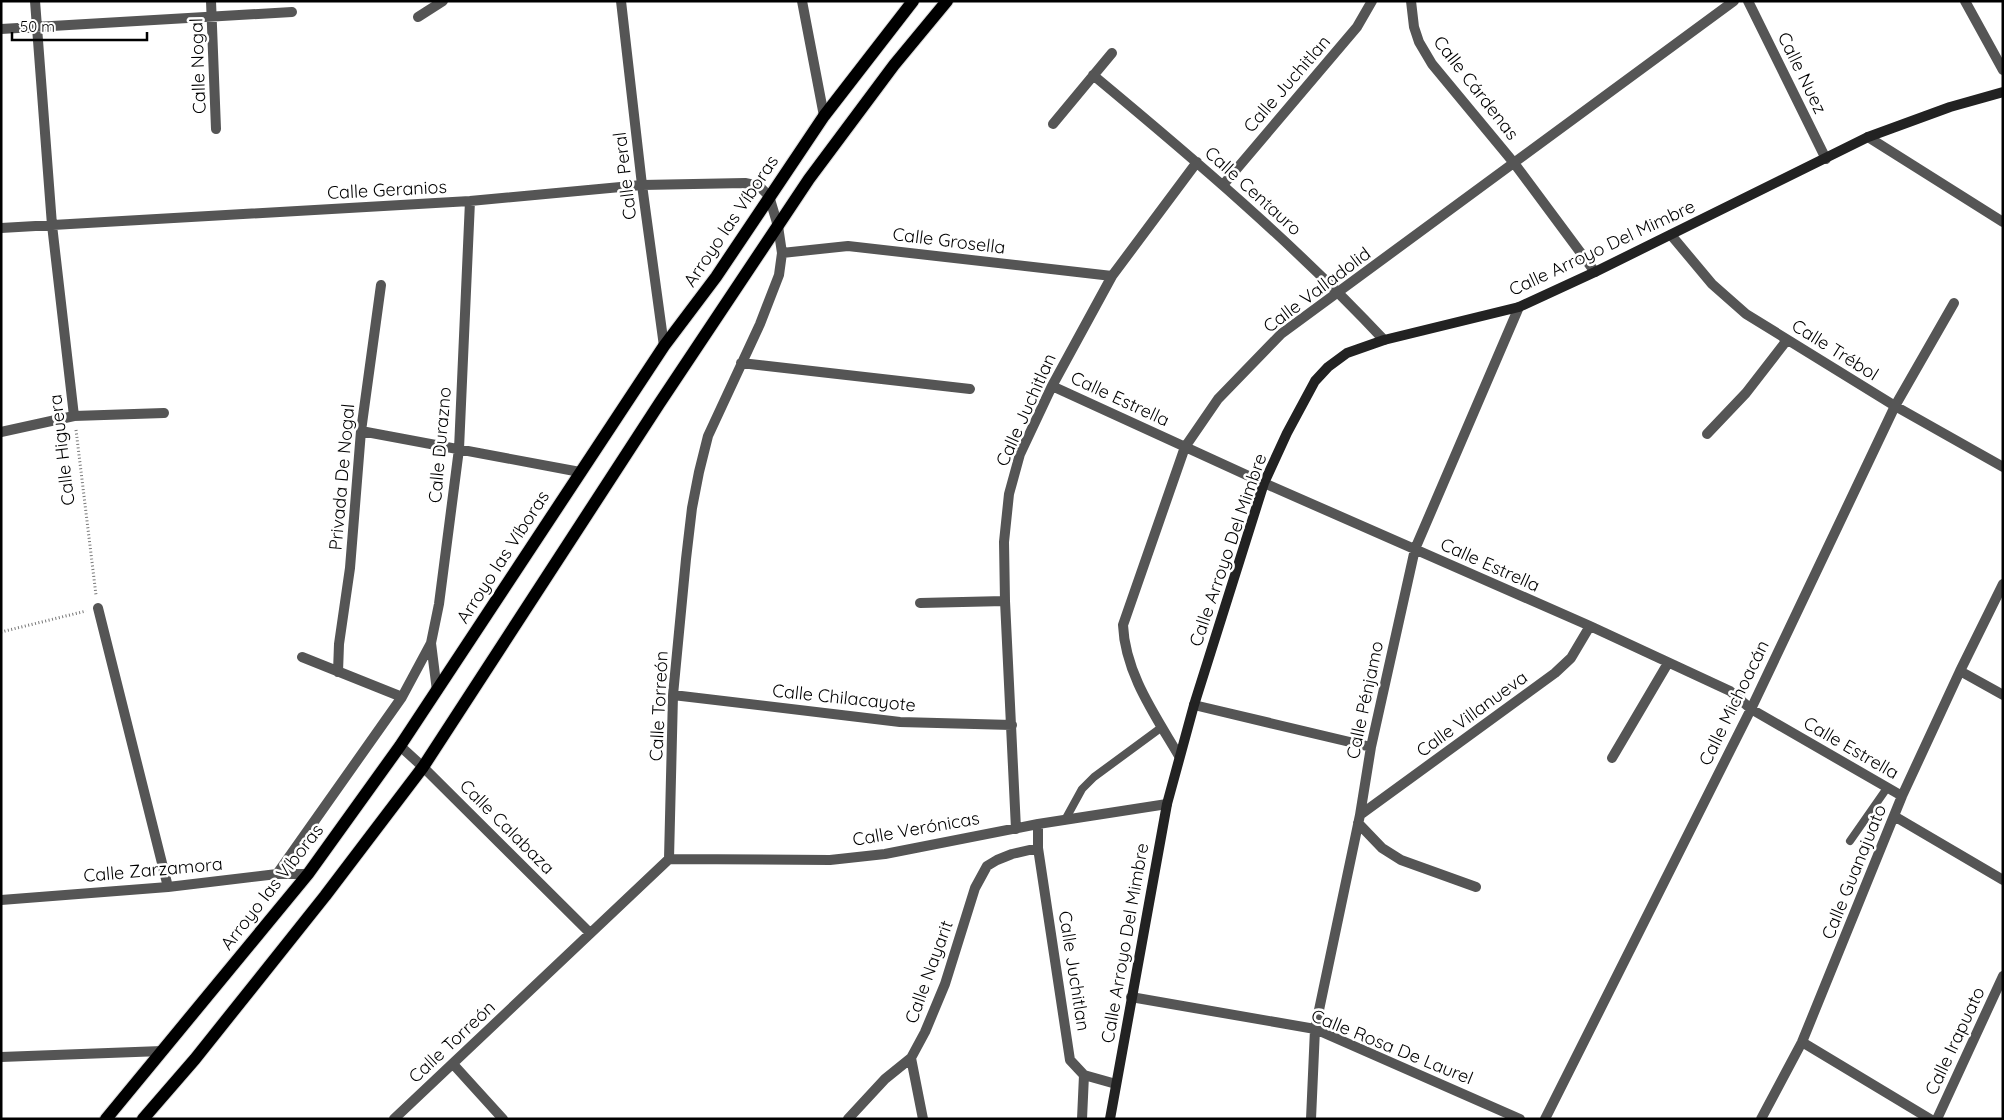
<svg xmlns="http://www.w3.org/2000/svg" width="2004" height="1120" font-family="Quicksand,sans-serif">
	<rect width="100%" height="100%" fill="#fff"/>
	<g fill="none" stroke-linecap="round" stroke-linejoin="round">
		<defs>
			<path id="primary" d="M106 1119 308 874 400 746 664 346 716 277 824 116 913 1
				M143 1119 195 1059 325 896 423 767 659 404 809 179 894 65 947 1"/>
		</defs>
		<!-- primary casing -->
		<use href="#primary" stroke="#dbdbdb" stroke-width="14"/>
		<!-- path -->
		<path stroke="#777" stroke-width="3" stroke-dasharray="1 2.5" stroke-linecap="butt" d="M76 430 96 595
			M1 632 86 611"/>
		<!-- lane -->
		<path stroke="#555" stroke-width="8" d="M1065 820 1082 789 1094 777 1162 727
			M1850 841 1887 788"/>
		<!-- street -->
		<path stroke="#555" stroke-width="10" d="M35 1 52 225 74 416
			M211 1 216 129
			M621 1 642 185 664 346
			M802 1 824 116
			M1411 1 1414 27 1419 42 1432 64 1514 163 1595 272
			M1748 1 1826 159
			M1965 1 2003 70
			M418 17 443 1
			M1 29 292 12
			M1093 75C1194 159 1294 244 1384 340
			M1053 124 1112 53
			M1868 137 2003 222
			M1223 185 1357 27 1372 1
			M1 228 470 201 642 185 745 183 759 186 769 196 778 226 782 253 779 275 760 324 708 436 699 472 692 508 686 559 673 695 669 859 394 1119
			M1671 235 1712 284 1746 314 1895 406 2003 467
			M782 253 848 246 1112 276
			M741 363 970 389
			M1052 386 1264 483 1590 626 1730 691 1751 709 1902 796
			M361 431 580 472
			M1 432 74 416 164 413
			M1707 434 1746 393 1787 340
			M920 603 1005 601
			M98 608 168 887
			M302 657 402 697
			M1960 671 2003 695
			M338 672 339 644 350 568 361 431 381 285
			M437 691 431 643 439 604 459 449 470 201
			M673 695 900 722 1012 725
			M1194 705 1371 747
			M400 746 423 767 590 933
			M1179 756C1155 715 1125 673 1123 625L1185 447 1218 399 1281 334 1734 1
			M1612 758 1668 663
			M1360 815 1555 673 1571 658 1590 626
			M1894 816 2003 880
			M1358 823 1382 848 1401 860 1476 887
			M1038 824V848L1070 1060 1084 1075 1082 1119
			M1016 829 1005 601 1004 542 1009 494 1020 454 1052 386 1112 276 1197 162
			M669 859 830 860 885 854 1038 824 1167 804
			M277 874 402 697 431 643
			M1 900 168 887 277 874H308
			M1131 997 1315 1029 1520 1119
			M1802 1042 1930 1119
			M1 1057 162 1051
			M911 1058 923 1119
			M453 1064 503 1119
			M1084 1075 1116 1084
			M848 1119 885 1079 911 1058 925 1032 945 984 975 888 987 866 997 860 1012 854 1038 848
			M1311 1119 1315 1029 1360 815 1371 747 1415 549 1519 307
			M1545 1119 1751 709 1895 406 1954 303
			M1761 1119 1802 1042 1902 796 1960 671 2003 584
			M1937 1119 2003 976"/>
		<!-- secondary -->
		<path stroke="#222" stroke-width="10" d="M1110 1119 1167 804 1194 705 1264 483 1287 433 1315 381 1328 367 1347 353 1384 340 1519 307 1595 272 1868 137 1950 107 2003 92"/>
		<!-- primary -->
		<use href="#primary" stroke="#000" stroke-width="12"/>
	</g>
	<g text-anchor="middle" stroke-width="5" stroke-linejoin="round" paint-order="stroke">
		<!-- street labels -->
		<g font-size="18" fill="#000" stroke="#fff">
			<text transform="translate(198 66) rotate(-92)" y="6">Calle Nogal</text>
			<text transform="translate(1802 73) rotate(64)" y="6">Calle Nuez</text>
			<text transform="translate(1287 84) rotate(-49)" y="6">Calle Juchitlan</text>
			<text transform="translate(1476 88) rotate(52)" y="6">Calle Cárdenas</text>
			<text transform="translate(625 176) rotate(-97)" y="6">Calle Peral</text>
			<text transform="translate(387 190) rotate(-3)" y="6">Calle Geranios</text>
			<text transform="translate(1253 191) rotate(42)" y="6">Calle Centauro</text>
			<text transform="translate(731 221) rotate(-56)" y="6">Arroyo las Víboras</text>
			<text transform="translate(949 241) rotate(7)" y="6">Calle Grosella</text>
			<text transform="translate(1602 248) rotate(-25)" y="6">Calle Arroyo Del Mimbre</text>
			<text transform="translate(1317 290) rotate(-37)" y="6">Calle Valladolid</text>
			<text transform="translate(1835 350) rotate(32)" y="6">Calle Trébol</text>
			<text transform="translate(1120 399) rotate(25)" y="6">Calle Estrella</text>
			<text transform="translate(1026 410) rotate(-66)" y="6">Calle Juchitlan</text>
			<text transform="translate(440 445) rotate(-85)" y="6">Calle Durazno</text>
			<text transform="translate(62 450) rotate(-97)" y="6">Calle Higuera</text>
			<text transform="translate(342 477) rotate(-85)" y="6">Privada De Nogal</text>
			<text transform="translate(1228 550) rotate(-71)" y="6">Calle Arroyo Del Mimbre</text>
			<text transform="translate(503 557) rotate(-57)" y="6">Arroyo las Víboras</text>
			<text transform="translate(1490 565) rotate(24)" y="6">Calle Estrella</text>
			<text transform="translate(844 698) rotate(6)" y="6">Calle Chilacayote</text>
			<text transform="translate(1365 700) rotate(-78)" y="6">Calle Pénjamo</text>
			<text transform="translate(1734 703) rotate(-64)" y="6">Calle Michoacán</text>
			<text transform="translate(659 706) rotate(-87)" y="6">Calle Torreón</text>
			<text transform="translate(1472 714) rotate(-36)" y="6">Calle Villanueva</text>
			<text transform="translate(1851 748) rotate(30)" y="6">Calle Estrella</text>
			<text transform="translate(507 827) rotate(45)" y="6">Calle Calabaza</text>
			<text transform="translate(916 829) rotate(-10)" y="6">Calle Verónicas</text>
			<text transform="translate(153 870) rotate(-5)" y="6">Calle Zarzamora</text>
			<text transform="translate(1854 872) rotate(-68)" y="6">Calle Guanajuato</text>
			<text transform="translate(272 887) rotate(-52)" y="6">Arroyo las Víboras</text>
			<text transform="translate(1125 943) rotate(-80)" y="6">Calle Arroyo Del Mimbre</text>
			<text transform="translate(1074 971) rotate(81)" y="6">Calle Juchitlan</text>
			<text transform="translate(929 972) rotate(-70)" y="6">Calle Nayarit</text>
			<text transform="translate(1955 1041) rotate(-65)" y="6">Calle Irapuato</text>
			<text transform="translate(452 1042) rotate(-43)" y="6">Calle Torreón</text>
			<text transform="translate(1392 1047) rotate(22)" y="6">Calle Rosa De Laurel</text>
		</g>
	</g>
	<!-- border -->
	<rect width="2004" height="1120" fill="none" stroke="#000000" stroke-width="5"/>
	<!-- scale -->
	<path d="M12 32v8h135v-8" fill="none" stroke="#000000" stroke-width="2.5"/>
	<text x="20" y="32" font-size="15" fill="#000000" stroke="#ffffff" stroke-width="4" paint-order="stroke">50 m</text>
</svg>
